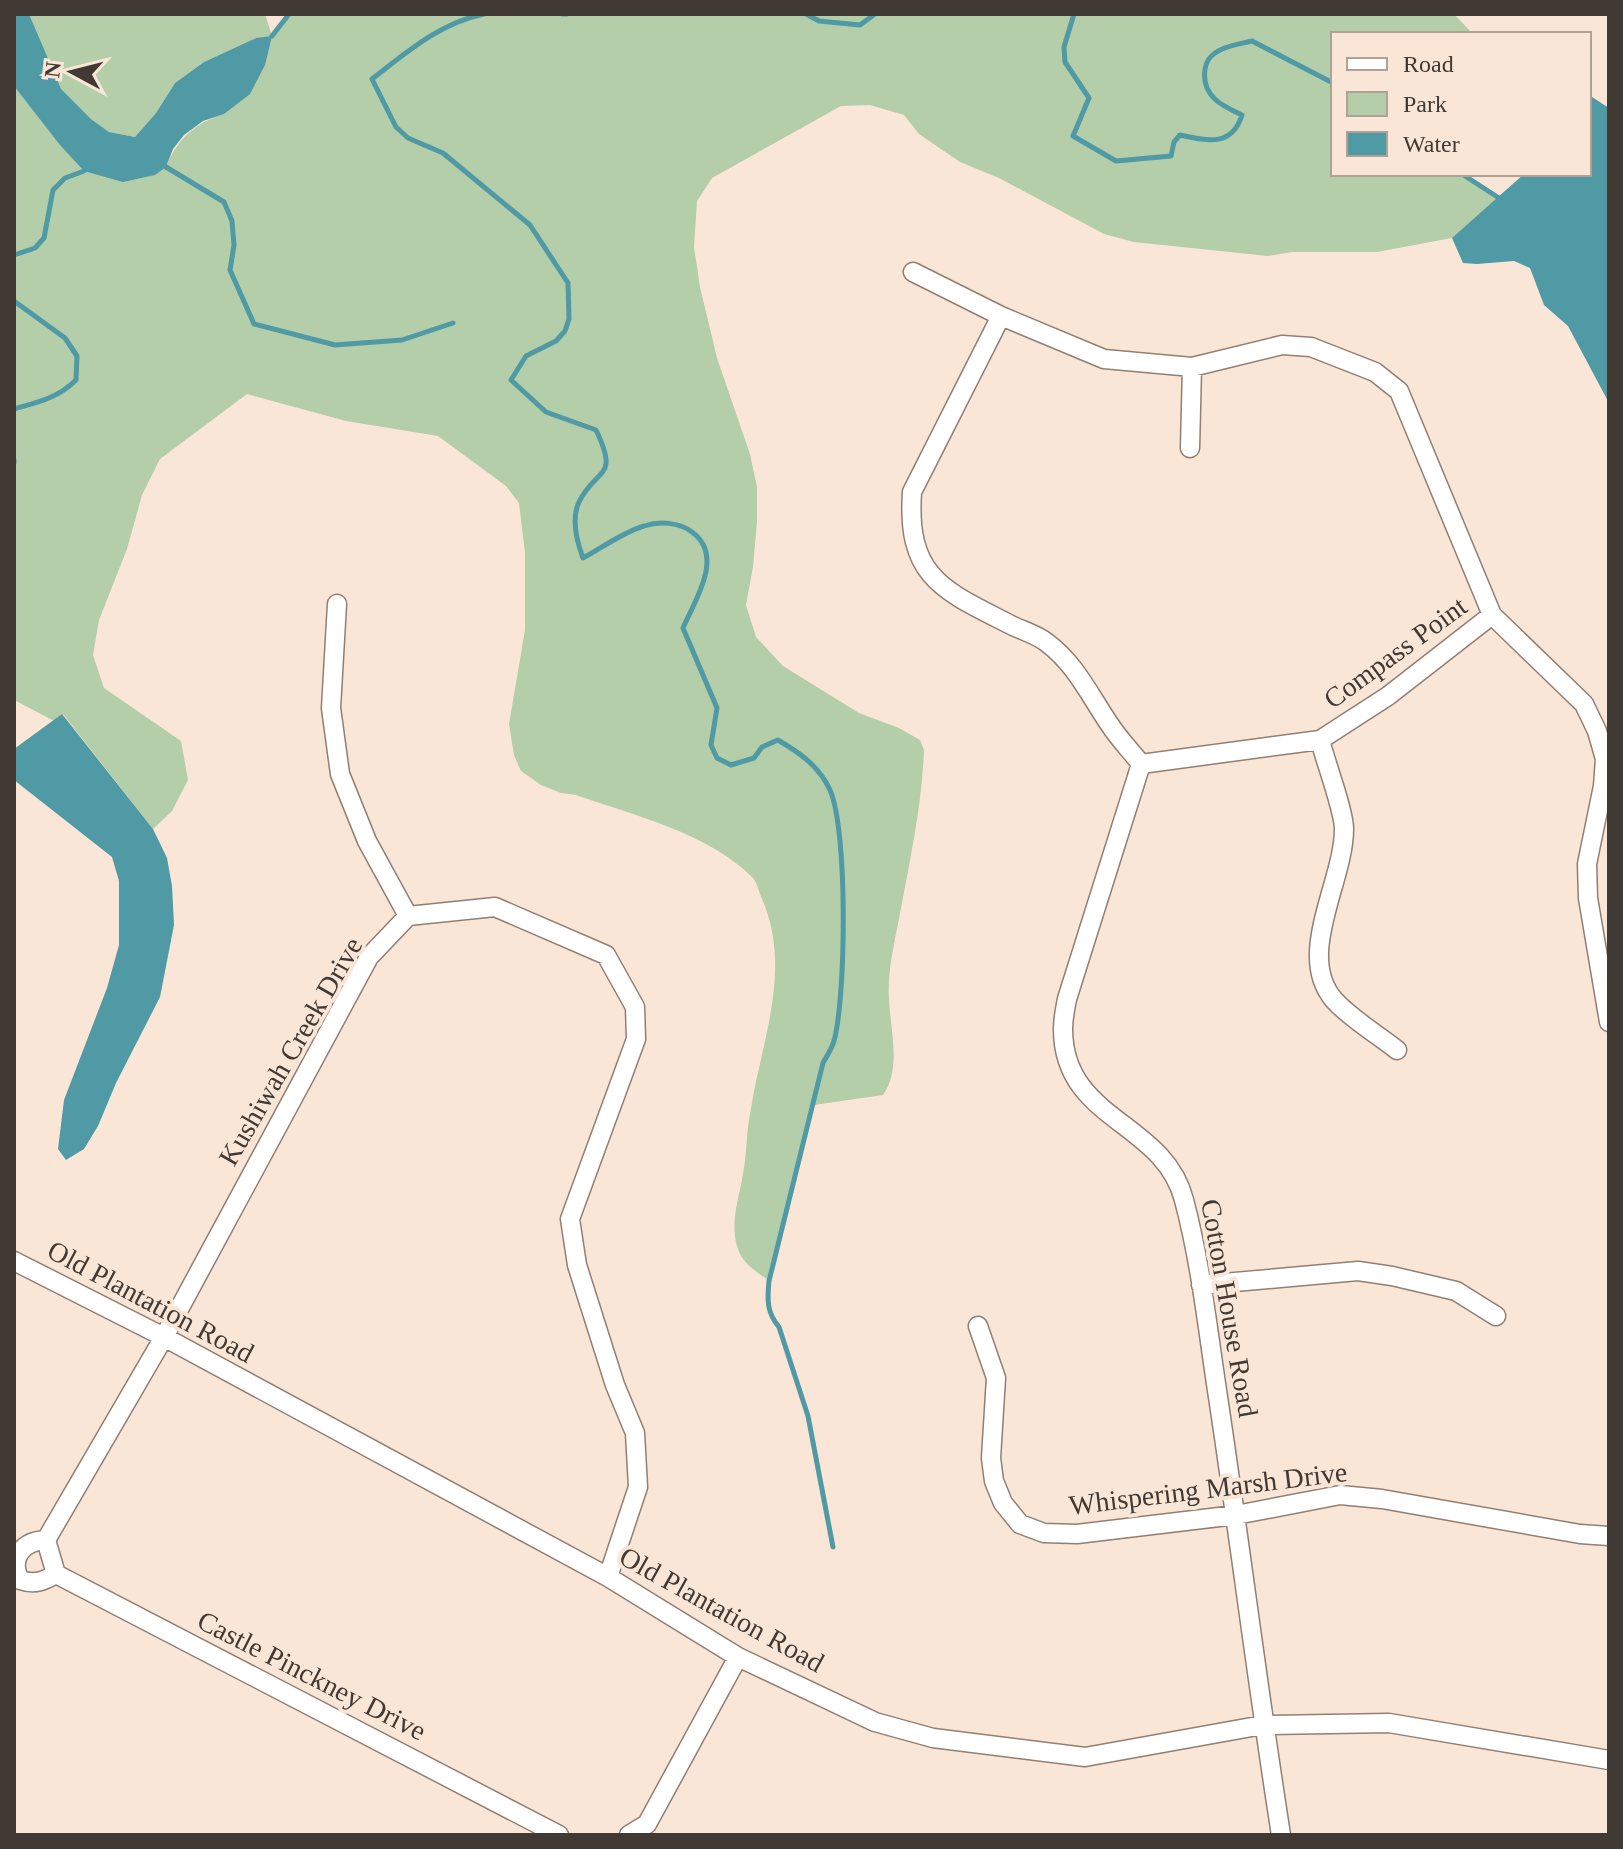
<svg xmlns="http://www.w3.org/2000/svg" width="1623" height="1849" font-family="'Times New Roman',serif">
	<rect width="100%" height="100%" fill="#fae6d7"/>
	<!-- green -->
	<path fill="#b3cea9" d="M29 14H265L272 36 289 14H1454L1473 34H1333V174H1462L1499 198 1452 238 1377 252H1292L1268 256 1134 242 1104 234 999 178 960 162 919 134 904 115 870 105 841 106 712 178 697 201 694 247 700 287 717 358 750 454 757 487V521L753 567 746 605 756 637 783 666 859 713 899 728 920 740 924 750C922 803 911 856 901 908 896 937 887 969 889 999 890 1028 902 1069 883 1095L814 1105 769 1281C756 1271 741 1263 737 1246 730 1221 739 1199 743 1174 747 1154 746 1134 750 1114 761 1041 793 971 762 899 759 892 757 882 752 877 708 833 633 815 576 795L561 793 541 785 521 771 514 755 509 724 525 630V553L519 503 506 486 438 436 346 421 247 394 160 459 142 495 127 549 99 620 93 655 104 688 181 741 188 780 172 811 153 829 63 714 54 721 14 700V86L72 157 166 167C178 138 195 123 224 114L256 38 204 62 175 83 156 113 135 137 109 132 91 119 60 89Z"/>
	<!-- water -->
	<path fill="#4f9aa5" d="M14 14H29L61 89 91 119 109 132 135 137 156 113 175 83 204 62 256 38 272 36 265 65 250 94 224 114 203 121 184 135 173 149 166 167 155 175 123 182 84 171 60 145 14 86Z
		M1589 95 1609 108V403L1568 326 1544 305 1530 268 1514 261 1477 264 1463 263 1452 238 1524 174H1589Z
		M62 714 153 829 167 858 172 886 174 925 160 997 116 1083 98 1126 84 1149 66 1160 58 1149 64 1100 107 988 119 945V881L112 857 14 780V749Z"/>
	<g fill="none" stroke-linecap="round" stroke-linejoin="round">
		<!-- stream -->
		<path stroke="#4f9aa5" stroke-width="5" d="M484 14C440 23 407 52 372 79L396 127 408 138 443 153 530 225 568 283 569 319 565 331 556 341 526 356 511 380 546 412 596 430C620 480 596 467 579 502 571 519 577 542 583 558 602 548 623 532 644 526 659 521 679 522 692 532 725 556 695 600 683 628L717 708 711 745 717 758 731 765 754 758 762 747 778 740C800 753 819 766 830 790 848 831 846 997 834 1041 832 1048 827 1056 823 1063L769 1281C767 1300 767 1313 779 1327L808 1416 833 1547
			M562 14H567
			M806 14 819 21 860 25 875 14
			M1074 14 1064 47 1065 62 1089 98 1073 136 1116 161 1171 156 1174 142 1180 135C1208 141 1232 147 1242 115 1222 106 1201 96 1205 69 1206 63 1209 57 1215 53 1224 46 1240 44 1252 41L1333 83
			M272 36 289 14
			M166 167 224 202 232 221 234 245 230 270 254 324 335 345 402 340 453 323
			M1462 174 1499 198
			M14 255 35 248 44 238 53 190 65 178 84 171
			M14 301 65 338 77 356 76 380C58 398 38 402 14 409
			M14 460V463"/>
		<defs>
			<path id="minor" d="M913 272 1001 316 1104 359 1192 367 1282 345 1311 347 1375 372 1399 391 1492 615 1584 704 1597 731 1605 759 1603 786 1587 864 1588 898 1609 1022
				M1001 316 912 492C906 579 945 591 1013 626 1024 631 1037 635 1046 642 1076 664 1090 696 1110 725 1119 739 1131 751 1141 764L1320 740 1388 696 1492 615
				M1190 448 1192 367
				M337 604 331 708 340 774 367 841 408 916
				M1320 740C1325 760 1344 811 1344 829 1344 882 1295 955 1334 1000 1351 1019 1377 1034 1397 1050
				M1141 764 1067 999C1065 1009 1063 1019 1063 1029 1063 1121 1164 1121 1184 1200 1201 1264 1208 1332 1218 1397 1240 1543 1258 1689 1281 1835
				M14 1261 164 1337 608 1577 738 1657 875 1722 933 1738 1085 1757 1263 1725 1389 1723 1609 1760
				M1201 1285 1358 1271 1392 1276 1456 1291 1496 1316
				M978 1326 996 1378 991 1458 994 1481 1003 1503 1020 1524 1044 1533 1077 1534 1236 1515 1340 1495 1382 1499 1580 1534 1609 1536
				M46 1540C23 1541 8 1558 20 1580 35 1585 44 1581 56 1574
				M559 1835 56 1574 46 1540 164 1337 369 957 408 916 495 907 606 955 635 1007 636 1039 570 1219 577 1265 615 1385 635 1433 638 1487 608 1577
				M629 1835 647 1824 738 1657"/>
		</defs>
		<!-- minor casing -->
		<use href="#minor" stroke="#917f72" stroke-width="21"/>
		<!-- minor -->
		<use href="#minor" stroke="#fff" stroke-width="18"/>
	</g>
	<g text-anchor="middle" stroke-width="8" stroke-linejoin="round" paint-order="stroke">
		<!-- street labels -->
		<g font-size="28" fill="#413933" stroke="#fae6d7">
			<text transform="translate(1395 652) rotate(-36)" y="10">Compass Point</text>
			<text transform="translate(290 1051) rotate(-60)" y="10">Kushiwah Creek Drive</text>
			<text transform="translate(151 1301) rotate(28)" y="10">Old Plantation Road</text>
			<text transform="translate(1230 1308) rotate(80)" y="10">Cotton House Road</text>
			<text transform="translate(1208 1488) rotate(-7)" y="10">Whispering Marsh Drive</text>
			<text transform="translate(722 1609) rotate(29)" y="10">Old Plantation Road</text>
			<text transform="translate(312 1675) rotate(27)" y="10">Castle Pinckney Drive</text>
		</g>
	</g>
	<!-- border -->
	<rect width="1623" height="1849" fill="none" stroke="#413933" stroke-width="32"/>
	<!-- legend -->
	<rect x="1331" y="32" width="260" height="144" fill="#fae6d7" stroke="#b0a195" stroke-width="2"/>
	<rect x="1347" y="58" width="40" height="12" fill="#ffffff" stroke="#b0a195" stroke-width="2"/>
	<text x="1403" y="72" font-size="24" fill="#413933">Road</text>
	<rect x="1347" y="92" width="40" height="24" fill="#b3cea9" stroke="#b0a195" stroke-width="2"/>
	<text x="1403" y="112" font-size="24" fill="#413933">Park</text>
	<rect x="1347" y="132" width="40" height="24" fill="#4f9aa5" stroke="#b0a195" stroke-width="2"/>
	<text x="1403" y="152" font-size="24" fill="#413933">Water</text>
	<!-- north arrow -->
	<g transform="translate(72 72) rotate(277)" stroke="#fae6d7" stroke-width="6" paint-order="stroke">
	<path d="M0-6L14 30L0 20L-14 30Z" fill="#413933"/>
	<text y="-12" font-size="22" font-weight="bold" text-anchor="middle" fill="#413933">N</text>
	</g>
</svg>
